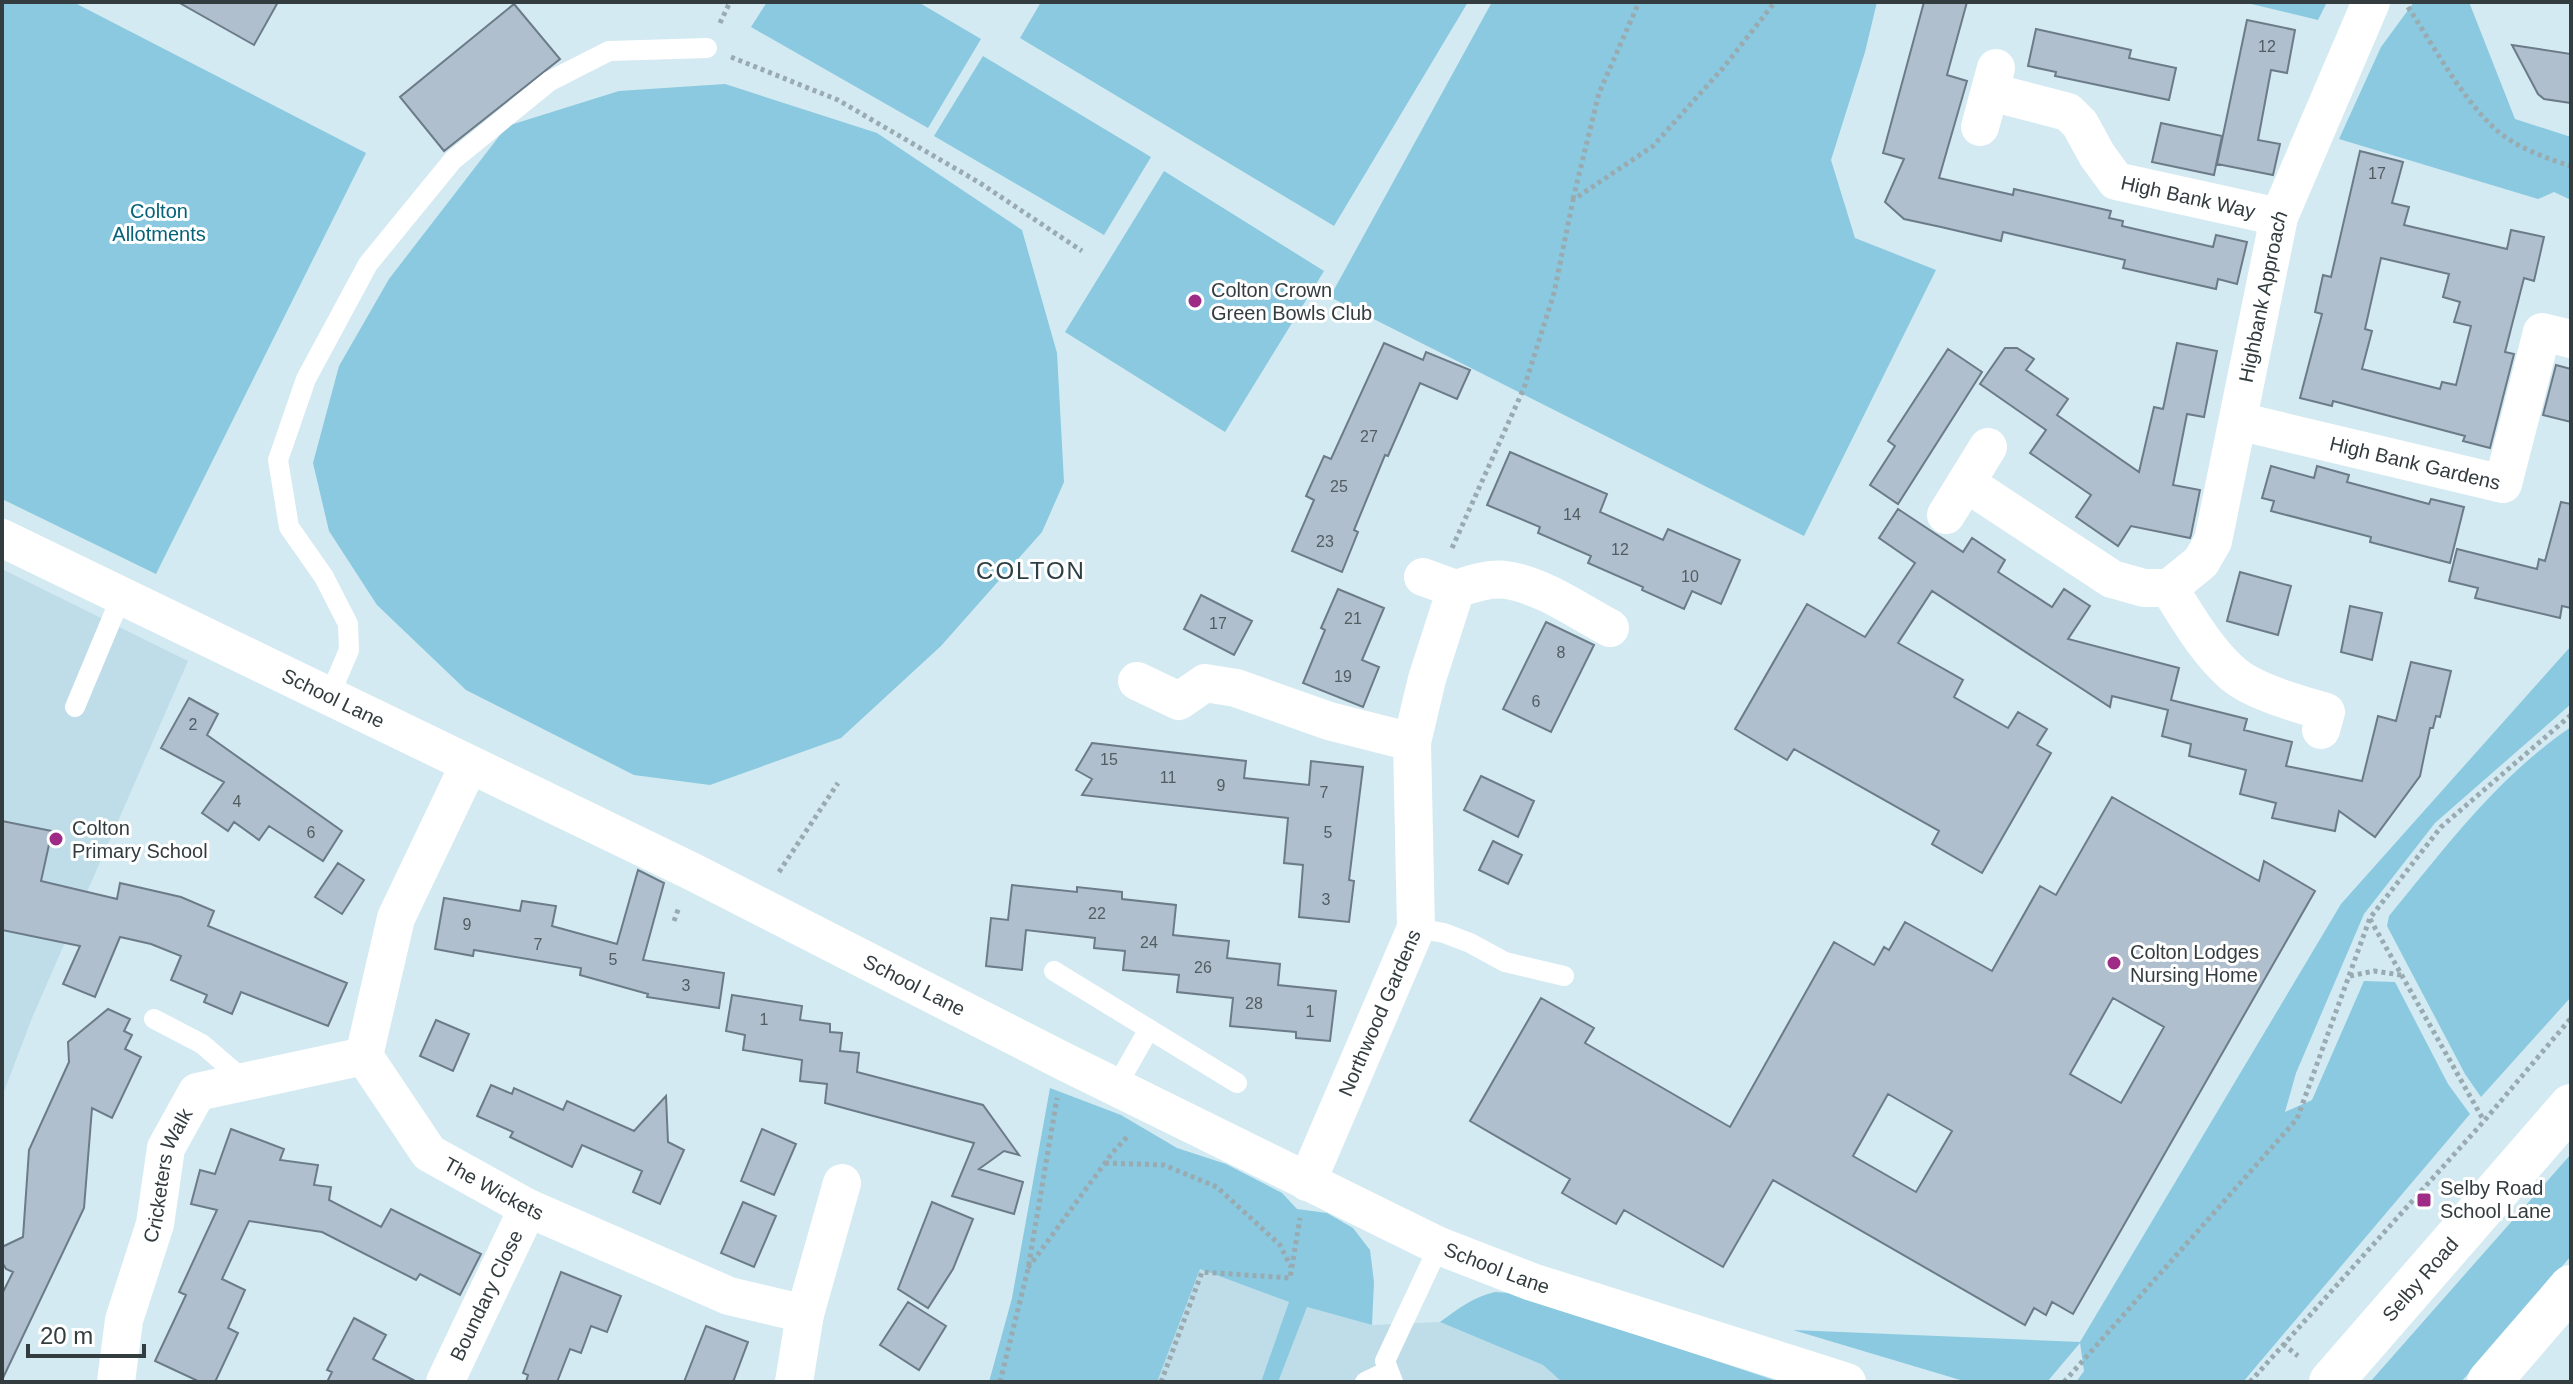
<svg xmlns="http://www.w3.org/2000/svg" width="2573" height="1384" font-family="Helvetica,sans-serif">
	<rect width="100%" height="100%" fill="#d3eaf2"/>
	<!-- built -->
	<path fill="#bfdde8" d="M2 569 188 661 32 1018 2 1097Z
		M1200 1269 1289 1302 1372 1325 1440 1322 1543 1365 1562 1382H1157Z"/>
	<!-- green -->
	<path fill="#8ac9df" d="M2 2H73L366 153 156 574 2 499Z
		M767 2H918L981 39 928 128 751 27Z
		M1041 2H1468L1334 226 1020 38Z
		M1492 2H1877L1865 52 1831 160 1855 238 1936 270 1804 536 1330 297Z
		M2243 2H2327L2318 20Z
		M2414 2H2469L2515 119 2571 137V200L2554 192 2538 199 2339 139 2381 47Z
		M983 56 1151 157 1104 235 934 136Z
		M725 84 877 133 1022 230 1057 353 1064 482 1042 532 941 646 841 738 710 785 634 775 466 690 377 605 329 531 313 463 339 366 389 279 507 126 619 91Z
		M1164 171 1324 271 1225 432 1065 332Z
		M2571 646V704L2435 823 2364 914 2296 1073 2285 1112 2312 1100 2364 981 2395 982 2448 1084 2470 1114 2243 1382H2076L2084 1371 2080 1343 2047 1382H1967L1793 1330 2080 1342 2341 904Z
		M2571 727V997L2481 1097 2465 1074 2387 926 2389 916C2446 847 2496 778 2571 727Z
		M1050 1088 1121 1115 1177 1148 1226 1164 1282 1193 1297 1209 1327 1213 1353 1228 1370 1250 1374 1282 1372 1325 1307 1307 1278 1382H1261L1289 1302 1200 1269 1157 1382H989L1012 1298Z
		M2571 1154V1256L2461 1382H2370Z
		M1495 1292 1510 1293 1780 1382H1562L1543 1365 1440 1322C1458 1309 1473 1297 1495 1292Z"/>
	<!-- building -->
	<path fill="#afbfcd" stroke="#6c7b88" stroke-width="2" fill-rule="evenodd" d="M178 2H278L254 45Z
		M1924 2H1967L1947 75 1967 81 1939 178 2013 195 2014 189 2111 211 2109 218 2123 221 2122 226 2213 247 2216 235 2247 242 2237 284 2218 279 2216 289 2123 268 2125 260 2003 232 2001 241 1941 227 1904 219 1885 202 1904 159 1883 153Z
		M514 4 560 59 444 151 400 97Z
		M2247 20 2295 30 2287 73 2271 70 2258 140 2280 144 2273 175 2217 164Z
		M2036 29 2131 50 2129 58 2176 68 2169 100 2055 76 2056 72 2028 66Z
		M2512 45 2571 54V103L2544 99 2538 94Z
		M2161 123 2222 136 2214 175 2152 162Z
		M2360 151 2403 162 2392 203 2409 207 2404 225 2507 249 2511 230 2544 237 2534 281 2524 278 2505 352 2514 354 2490 448 2463 441 2465 436 2333 401 2332 406 2300 398 2322 314 2315 312 2323 275 2331 277ZM2381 258 2449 274 2443 297 2460 302 2454 322 2471 326 2456 385 2442 382 2440 389 2362 369 2372 331 2365 329Z
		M1384 343 1423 360 1426 352 1470 370 1457 399 1420 383 1388 456 1385 455 1354 530 1358 532 1342 572 1292 551 1314 500 1306 496 1324 456 1331 459Z
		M2177 343 2217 351 2204 417 2187 414 2173 485 2200 490 2191 535 2190 538 2131 526 2118 546 2076 517 2091 495 2030 453 2046 430 1980 384 2005 348H2017L2034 359 2026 370 2068 399 2057 415 2139 472 2154 407 2163 409Z
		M1948 349 1982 372 1898 504 1870 485 1895 446 1888 441Z
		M2556 365 2571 369V422L2543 415Z
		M1510 452 1607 494 1600 512 1663 540 1668 529 1740 560 1721 604 1692 591 1684 609 1642 590 1643 587 1588 563 1591 556 1538 533 1540 527 1487 505Z
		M2271 466 2314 478 2317 466 2349 475 2347 482 2429 504 2431 499 2464 507 2450 563 2370 542 2371 537 2271 511 2274 501 2262 498Z
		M2561 502 2571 504V608L2562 606 2560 618 2475 598 2478 588 2449 581 2457 549 2537 569 2539 559 2545 561Z
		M1898 509 1963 552 1972 538 2005 560 1998 572 2052 607 2064 589 2090 606 2068 639 2179 668 2171 700 2247 719 2244 730 2292 742 2286 766 2362 781 2378 716 2396 721 2411 662 2451 671 2440 717 2436 716 2433 728H2430L2420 776 2375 837 2339 811 2335 831 2272 818 2276 803 2240 794 2246 770 2189 756 2191 744 2162 736 2168 710 2112 696 2110 707 1932 591 1898 643 1963 680 1954 697 2008 728 2018 712 2047 729 2037 745 2051 753 1982 873 1932 844 1939 831 1794 749 1787 760 1735 729 1807 604 1865 637 1915 563 1879 538Z
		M2240 572 2291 586 2278 635 2227 621Z
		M1338 589 1384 608 1362 660 1379 667 1363 707 1303 683 1325 630 1321 628Z
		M1201 595 1252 621 1234 655 1184 629Z
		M2350 606 2382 613 2372 660 2341 652Z
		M1546 622 1594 645 1551 732 1503 709Z
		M189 698 218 714 207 735 342 831 323 861 269 826 259 840 234 822 228 831 202 813 224 782 161 748Z
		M1092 743 1246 761 1244 778 1309 785 1311 761 1363 767 1349 880 1354 881 1349 922 1299 917 1303 865 1284 863 1288 818 1082 795 1092 779 1076 770Z
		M1481 776 1534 801 1518 837 1464 810Z
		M2112 797 2259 881 2264 861 2315 891 2073 1314 2052 1302 2046 1315 2034 1308 2025 1325 1773 1180 1723 1267 1624 1210 1616 1224 1562 1193 1570 1179 1470 1121 1541 998 1594 1028 1585 1043 1730 1127 1834 942 1874 965 1884 947 1889 950 1905 922 1992 971 2040 886 2056 895ZM2113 998 2164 1027 2121 1103 2070 1074ZM1888 1094 1952 1131 1916 1192 1853 1156Z
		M2 821 52 831 41 881 117 899 120 883 181 897 214 911 208 926 347 983 328 1026 241 992 232 1014 204 1002 207 995 171 980 181 956 151 944 120 937 95 997 63 984 80 946 2 930Z
		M1493 841 1522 855 1508 884 1479 870Z
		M338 863 364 880 342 914 315 897Z
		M638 870 664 883 643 960 724 973 719 1008 647 997 648 994 580 975 581 968 474 950 473 956 435 949 444 898 520 911 522 901 556 906 552 926 617 944Z
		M1012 885 1077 892V887L1122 892V899L1176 905 1173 935 1229 941 1227 958 1280 964 1278 985 1336 991 1330 1041 1296 1038V1032L1230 1026 1233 998 1177 992 1179 975 1123 970 1125 951 1094 948 1095 938 1026 930 1022 970 986 966 991 918 1008 920Z
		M732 995 802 1006 800 1020 830 1024V1032L842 1033 840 1051 859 1053 857 1072 983 1105 1019 1155 1004 1151 979 1169 1023 1182 1014 1214 952 1196 974 1143 825 1103 827 1084 800 1081 802 1060 743 1050 745 1035 726 1031Z
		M108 1009 130 1019 124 1031 132 1035 125 1049 141 1057 112 1118 92 1108 84 1208 2 1380V1294L13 1272 6 1269 2 1262V1247L23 1237 29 1150 69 1062 68 1042Z
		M436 1020 469 1034 453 1071 420 1056Z
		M491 1085 512 1094 514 1088 563 1110 567 1101 634 1131 666 1096 668 1142 684 1150 660 1204 633 1192 642 1171 582 1145 572 1167 510 1137 513 1132 477 1116Z
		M231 1129 284 1149 280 1160 318 1165 314 1185 331 1187 329 1200 381 1227 391 1209 481 1254 460 1295 420 1274 416 1280 322 1232 249 1221 222 1279 245 1290 228 1328 238 1333 215 1382H200L155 1361 186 1295 179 1292 217 1210 191 1204 200 1170 215 1174Z
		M762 1129 796 1144 774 1195 741 1181Z
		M743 1202 776 1216 754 1267 721 1253Z
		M932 1202 973 1219 953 1269 928 1308 898 1289Z
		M561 1272 621 1296 607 1332 591 1326 581 1353 570 1349 557 1382H526L528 1375 523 1373Z
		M908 1302 946 1326 919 1370 880 1345Z
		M354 1318 386 1335 373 1359 417 1382H327L332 1372 327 1370Z
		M706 1326 748 1342 733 1382H684Z"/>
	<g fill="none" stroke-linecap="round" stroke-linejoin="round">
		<!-- path -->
		<path stroke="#99abb1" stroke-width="5" stroke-dasharray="4 4" stroke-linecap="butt" d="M2408 7C2435 48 2459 94 2494 128 2515 147 2545 158 2571 166
			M720 23 730 2
			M731 57 838 100 980 183 1082 251
			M1573 199 1599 93 1639 2
			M1452 548 1524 388 1554 293 1573 200 1653 146 1723 68 1775 2
			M779 872 838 783
			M2370 919 2484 1121
			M674 921 679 907
			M2350 976 2374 971 2401 975
			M1105 1163 1164 1165 1217 1187 1280 1245 1291 1267
			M1028 1268 1113 1152 1128 1136
			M2283 1344 2298 1356
			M1000 1382 1028 1269 1057 1098
			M1161 1382 1202 1272 1290 1278 1300 1218
			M2064 1382 2297 1119 2370 918 2441 827 2571 715
			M2250 1382 2484 1121 2571 1018"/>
		<!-- service -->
		<path stroke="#fff" stroke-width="20" d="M329 697 349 650 348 624 324 577 289 527 278 460 306 379 368 264 453 160 550 81 609 51 707 48
			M75 707 121 597
			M1416 928 1444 933 1470 943 1505 962 1564 976
			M1054 971 1237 1083
			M154 1019 202 1044 245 1081
			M1116 1087 1149 1029
			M1365 1382 1388 1371
			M1393 1382 1385 1361 1439 1246"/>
		<!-- minor -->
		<g stroke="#fff" stroke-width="38">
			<path id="s1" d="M1991 92 2068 112 2080 124 2097 155 2116 181 2279 217"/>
			<path d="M1980 127 1996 68"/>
			<path id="s2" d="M2238 421 2503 484 2542 332 2571 339"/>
			<path id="s3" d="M1966 483 2112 579 2144 588H2169L2201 562 2213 541 2279 217 2371 2"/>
			<path d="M1946 515 1988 447"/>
			<path id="s4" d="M2 538 693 872 1063 1061 1439 1246 1532 1282 1847 1382"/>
			<path d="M2169 588C2188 618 2206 650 2233 674 2254 692 2299 704 2326 712L2321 730"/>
			<path d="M1456 589C1472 584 1489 578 1506 580 1542 585 1578 611 1610 628"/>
			<path d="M1137 681 1179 701 1205 683 1236 688 1329 721 1412 742"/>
			<path id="s5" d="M469 765 396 918 364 1056 429 1153 528 1208 729 1296 805 1314 794 1382"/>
			<path id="s6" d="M1307 1182 1416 928 1412 742 1427 679 1456 589 1423 577"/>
			<path d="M805 1314 842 1183"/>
			<path id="s7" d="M116 1382 124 1320 155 1224 166 1148 197 1092 364 1056"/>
			<path id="s8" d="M445 1382 528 1208"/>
		</g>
		<!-- secondary -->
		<g stroke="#fff" stroke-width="44">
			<path id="s9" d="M2331 1382 2571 1106"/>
			<path d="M2489 1382 2571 1287"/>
		</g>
	</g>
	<!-- markers -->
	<g fill="#9e2b86" stroke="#fff" stroke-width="3">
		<circle cx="1195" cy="301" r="8"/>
		<circle cx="56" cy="839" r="8"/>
		<circle cx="2114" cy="963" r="8"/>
		<rect x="2416" y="1192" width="16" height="16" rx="4"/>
	</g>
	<g text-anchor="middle" stroke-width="6" stroke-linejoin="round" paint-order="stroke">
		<!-- number labels -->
		<g font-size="16" fill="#525d62">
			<text x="2267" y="52">12</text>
			<text x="2377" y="179">17</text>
			<text x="1369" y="442">27</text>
			<text x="1339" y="492">25</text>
			<text x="1572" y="520">14</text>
			<text x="1325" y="547">23</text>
			<text x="1620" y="555">12</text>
			<text x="1690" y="582">10</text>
			<text x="1353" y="624">21</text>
			<text x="1218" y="629">17</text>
			<text x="1561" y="658">8</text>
			<text x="1343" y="682">19</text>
			<text x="1536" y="707">6</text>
			<text x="193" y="730">2</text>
			<text x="1109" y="765">15</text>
			<text x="1168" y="783">11</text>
			<text x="1221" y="791">9</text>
			<text x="1324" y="798">7</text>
			<text x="237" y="807">4</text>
			<text x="311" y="838">6</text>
			<text x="1328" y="838">5</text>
			<text x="1326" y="905">3</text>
			<text x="1097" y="919">22</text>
			<text x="467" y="930">9</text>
			<text x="1149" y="948">24</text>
			<text x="538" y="950">7</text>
			<text x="613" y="965">5</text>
			<text x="1203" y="973">26</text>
			<text x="686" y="991">3</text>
			<text x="1254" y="1009">28</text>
			<text x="1310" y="1017">1</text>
			<text x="764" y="1025">1</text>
		</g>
		<!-- street labels -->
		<g font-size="20" fill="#333c3f" stroke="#fff">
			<text dy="7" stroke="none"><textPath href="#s1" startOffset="238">High Bank Way</textPath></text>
			<text dy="7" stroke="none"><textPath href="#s3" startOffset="548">Highbank Approach</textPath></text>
			<text dy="7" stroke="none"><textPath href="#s2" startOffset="182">High Bank Gardens</textPath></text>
			<text dy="7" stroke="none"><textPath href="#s4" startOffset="368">School Lane</textPath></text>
			<text dy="7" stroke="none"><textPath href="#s4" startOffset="1016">School Lane</textPath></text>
			<text dy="7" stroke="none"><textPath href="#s6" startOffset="184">Northwood Gardens</textPath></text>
			<text dy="7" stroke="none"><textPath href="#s7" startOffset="214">Cricketers Walk</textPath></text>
			<text dy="7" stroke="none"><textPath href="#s5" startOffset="502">The Wickets</textPath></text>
			<text dy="7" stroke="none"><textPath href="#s4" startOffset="1664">School Lane</textPath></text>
			<text dy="7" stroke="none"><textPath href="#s9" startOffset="136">Selby Road</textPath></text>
			<text dy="7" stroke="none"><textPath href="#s8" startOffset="96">Boundary Close</textPath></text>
		</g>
		<!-- park labels -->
		<g font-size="20" fill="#056278" stroke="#fff">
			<text x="159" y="218">Colton<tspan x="159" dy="23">Allotments</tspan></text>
		</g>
		<!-- poi labels -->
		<g font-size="20" fill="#333c3f" stroke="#fff" text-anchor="start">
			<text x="1211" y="297">Colton Crown<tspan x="1211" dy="23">Green Bowls Club</tspan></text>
			<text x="72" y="835">Colton<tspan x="72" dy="23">Primary School</tspan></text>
			<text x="2130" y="959">Colton Lodges<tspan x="2130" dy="23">Nursing Home</tspan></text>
			<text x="2440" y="1195">Selby Road<tspan x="2440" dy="23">School Lane</tspan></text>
		</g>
		<!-- quarter labels -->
		<g font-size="24" letter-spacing="2" fill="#2c3f45" stroke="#fff">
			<text x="1031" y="579">COLTON</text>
		</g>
	</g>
	<!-- border -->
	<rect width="2573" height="1384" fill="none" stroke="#333c3f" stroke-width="8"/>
	<!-- scale -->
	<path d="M28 1344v12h116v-12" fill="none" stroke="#333c3f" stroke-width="4"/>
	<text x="40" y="1344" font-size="24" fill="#333c3f" stroke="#ffffff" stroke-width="6" paint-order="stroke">20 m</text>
</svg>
